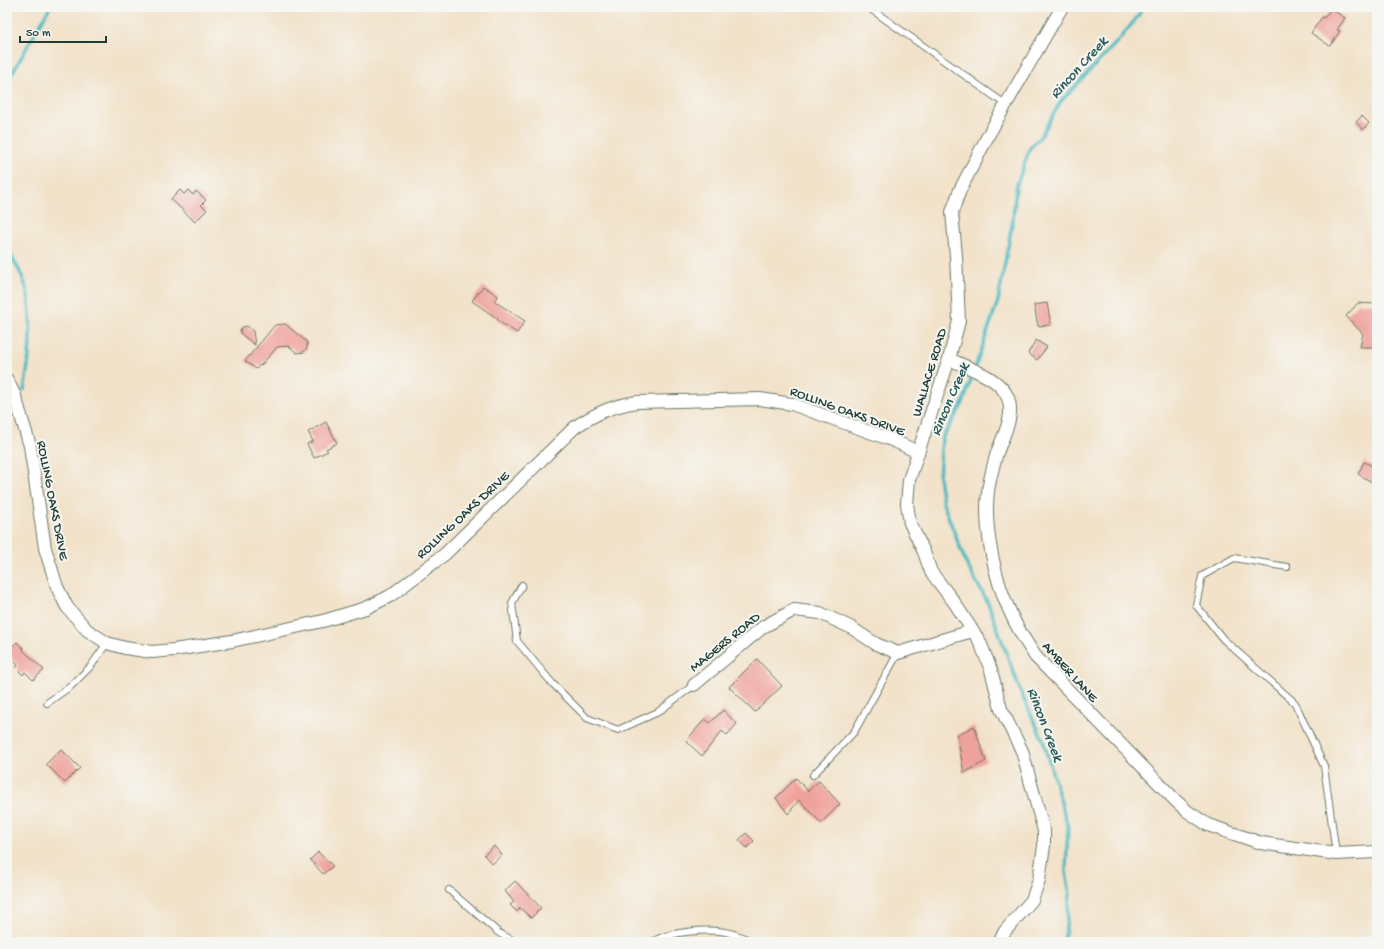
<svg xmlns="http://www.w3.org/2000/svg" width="1384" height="949" font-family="'Gochi Hand',sans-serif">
	<rect width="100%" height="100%" fill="#f6f6f2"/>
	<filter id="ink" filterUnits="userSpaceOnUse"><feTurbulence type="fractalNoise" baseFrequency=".025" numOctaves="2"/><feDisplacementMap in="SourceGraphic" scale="8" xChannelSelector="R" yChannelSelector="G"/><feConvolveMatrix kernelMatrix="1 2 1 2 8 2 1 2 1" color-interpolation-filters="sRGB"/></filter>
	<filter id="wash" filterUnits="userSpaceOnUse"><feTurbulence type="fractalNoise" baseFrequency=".012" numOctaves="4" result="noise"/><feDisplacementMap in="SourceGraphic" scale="16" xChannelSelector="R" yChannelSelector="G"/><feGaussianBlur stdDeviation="0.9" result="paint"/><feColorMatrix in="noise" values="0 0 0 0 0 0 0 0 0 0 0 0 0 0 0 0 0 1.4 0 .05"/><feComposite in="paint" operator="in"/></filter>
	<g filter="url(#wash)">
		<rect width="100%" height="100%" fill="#f2e2c9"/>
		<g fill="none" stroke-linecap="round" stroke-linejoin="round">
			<!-- stream -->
			<path stroke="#4bbac2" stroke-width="3.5" d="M7 82 50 7
				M7 248C12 258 19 268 23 279 35 308 30 359 24 390
				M1064 942 1070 895 1066 871 1068 827 1043 740 1022 695 988 603 966 563 943 503 939 477 942 438 963 403 998 301 1013 219 1016 187 1030 148 1041 136 1061 101 1118 41 1139 15 1142 7"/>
		</g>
		<g id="blocks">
			<!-- building -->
			<path fill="#efa29b" d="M1331 9 1345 18 1337 30 1340 31 1330 46 1311 33 1322 17 1324 18Z
				M1362 116 1369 123 1363 130 1356 122Z
				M180 190 184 194 188 190 193 195 196 191 206 200 201 205 207 210 195 222 171 199Z
				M483 286 498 296 494 301 525 321 517 333 498 321V319L472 301Z
				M1047 303 1051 325 1038 326 1034 305Z
				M1358 303 1377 304V347H1360L1363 334 1346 316Z
				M285 324 307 342V348L304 352 297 353 289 346 277 347 264 362 260 366V365L256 369 245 361 275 325Z
				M247 326 253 331 255 345 241 334 240 330 243 327Z
				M1036 340 1047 347 1037 360 1028 353Z
				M326 422 337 443 326 449 328 451 314 458 307 444 313 441 308 432Z
				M1364 462 1377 468V485L1358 474Z
				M17 642 24 649 23 650 44 670 33 680 25 672 23 675 16 668 18 665 7 654V652Z
				M757 659 782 686 755 712 729 687Z
				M723 710 737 724 727 735 722 731 702 756 686 741 705 719 710 723Z
				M974 726 986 761 964 773 957 735Z
				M61 749 80 768 65 783 46 764Z
				M796 778 808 791 819 781 840 804 821 823 799 800 788 814 776 798Z
				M746 833 754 841 747 848 739 840Z
				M494 846 502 855 492 864 484 855Z
				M318 852 333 866 323 874 310 860Z
				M515 881 541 908 531 918 520 908 517 912 510 905 514 902 505 891Z"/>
		</g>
	</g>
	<g filter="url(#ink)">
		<use href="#blocks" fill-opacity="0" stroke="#697768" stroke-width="1"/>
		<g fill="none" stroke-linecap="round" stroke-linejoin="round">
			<defs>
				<path id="lane" d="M868 7 1005 104
					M1287 567 1234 558 1202 576 1196 605 1223 639 1295 703 1324 766 1336 854
					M522 585 512 603 517 641 552 683 587 718 618 730 658 712 694 685
					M47 703 71 686 91 666 107 643
					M813 775 854 732 898 653
					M449 890 499 933 516 942
					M652 942C670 931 710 928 730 933 738 935 746 939 754 942"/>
				<path id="street" d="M949 359C968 368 1000 377 1008 398 1015 417 1003 435 997 453 994 462 992 471 990 480 981 520 994 580 1012 616 1018 630 1027 643 1035 656L1176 801 1187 811 1208 825 1261 843 1336 854 1377 852
					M7 380 15 396 30 446 45 548 57 587 67 607 87 630 107 643 125 648 152 652 174 650 232 641 323 621 366 608 390 596 445 554 575 427C597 413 611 406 637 402L760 399 792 404 892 440 918 452
					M694 685 763 627 794 610 820 613 850 627 876 644 898 653 972 631
					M999 942 1005 931 1032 900 1039 880 1044 846V831L1022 751 1001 709 991 670 980 642 954 602 931 572 924 552 910 523 907 504 909 480 949 359 959 321 956 256 952 212 960 190 990 132 1062 7"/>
			</defs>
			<!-- lane casing -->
			<use href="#lane" stroke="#697768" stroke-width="8"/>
			<!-- street casing -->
			<use href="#street" stroke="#697768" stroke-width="14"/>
			<!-- lane -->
			<use href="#lane" stroke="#fff" stroke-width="6"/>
			<!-- street -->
			<use href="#street" stroke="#fff" stroke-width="12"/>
		</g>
	</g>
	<g text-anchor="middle" stroke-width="4" stroke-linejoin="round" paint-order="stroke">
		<!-- street labels -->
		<g font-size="14" fill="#1f3d34" stroke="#f6f6f2">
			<text transform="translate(928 372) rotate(-73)" y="5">WALLACE ROAD</text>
			<text transform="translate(848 410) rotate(20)" y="5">ROLLING OAKS DRIVE</text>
			<text transform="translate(54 500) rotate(79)" y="5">ROLLING OAKS DRIVE</text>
			<text transform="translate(462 514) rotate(-43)" y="5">ROLLING OAKS DRIVE</text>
			<text transform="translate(724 641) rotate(-39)" y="5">MAGERS ROAD</text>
			<text transform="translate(1071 671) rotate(48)" y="5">AMBER LANE</text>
		</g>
		<!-- water labels -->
		<g font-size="15" font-style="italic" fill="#2a5c58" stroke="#f6f6f2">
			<text transform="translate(1078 67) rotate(-48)" y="5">Rincon Creek</text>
			<text transform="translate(949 399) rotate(-67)" y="5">Rincon Creek</text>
			<text transform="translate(1046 724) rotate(69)" y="5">Rincon Creek</text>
		</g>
	</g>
	<!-- margin -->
	<rect width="1384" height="949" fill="none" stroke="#f6f6f2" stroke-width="24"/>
	<!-- scale -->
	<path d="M20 36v6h86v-6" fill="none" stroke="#1f3d34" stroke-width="2"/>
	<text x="26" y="36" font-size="12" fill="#1f3d34" stroke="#f6f6f2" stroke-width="3" paint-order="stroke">50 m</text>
</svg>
